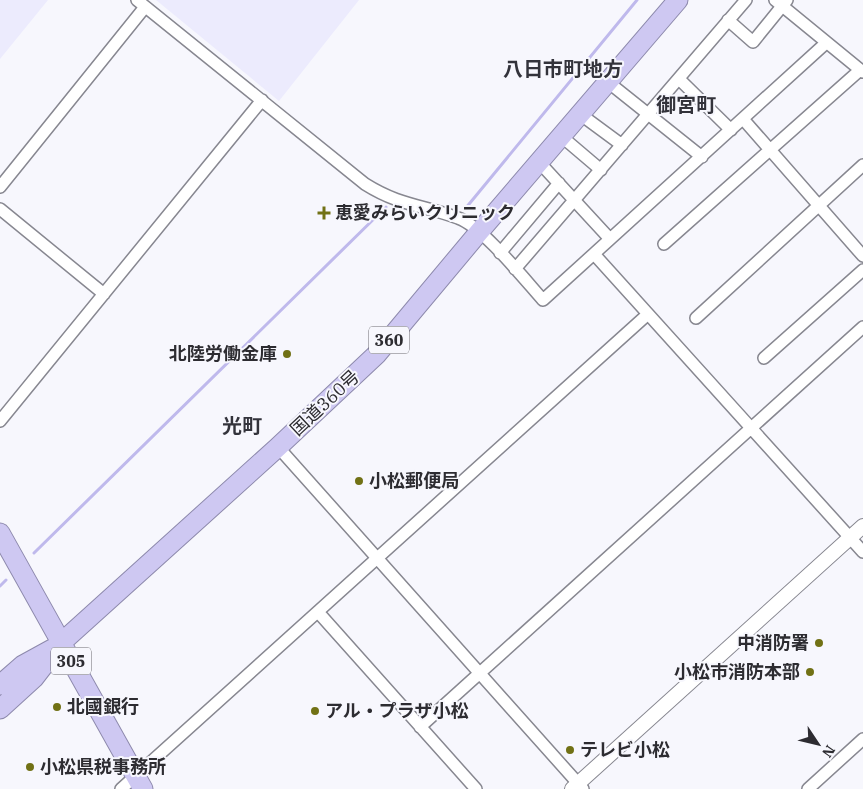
<svg xmlns="http://www.w3.org/2000/svg" width="863" height="789" font-family="'IBM Plex Serif','Noto Sans JP',serif">
	<rect width="100%" height="100%" fill="#f7f7fd"/>
	<!-- built -->
	<path fill="#ecebfd" d="M0 0H48L0 59Z
		M156 0H359L279 101Z"/>
	<g fill="none" stroke-linecap="round" stroke-linejoin="round">
		<!-- stream -->
		<path stroke="#bfb9ec" stroke-width="3" d="M465 209 637 0
			M34 553 386 207
			M0 586 6 580"/>
		<defs>
			<path id="minor" d="M137 0 365 184C400 206 423 205 458 218 482 226 525 280 543 300L826 43
				M775 0 863 72
				M728 20 753 42 787 0
				M679 79 731 130
				M608 82 702 157
				M580 114 622 145
				M743 119 863 256
				M561 136 601 170
				M539 162 610 239
				M0 187 145 7
				M0 209 104 294
				M664 244 860 70
				M500 253 559 183
				M594 254 863 552
				M515 269 746 0
				M696 318 863 165
				M764 358 863 270
				M0 421 262 100
				M278 447 583 789
				M318 612 476 789
				M420 727 863 327
				M121 789 648 314
				M808 789 863 739"/>
			<path id="tertiary" d="M572 789 863 526"/>
			<path id="trunk" d="M0 533 143 789
				M0 685 23 665 54 648
				M0 709 34 678 61 643 278 447 377 354 479 232 678 0"/>
		</defs>
		<!-- minor casing -->
		<use href="#minor" stroke="#878790" stroke-width="14"/>
		<!-- tertiary casing -->
		<use href="#tertiary" stroke="#878790" stroke-width="16"/>
		<!-- trunk casing -->
		<use href="#trunk" stroke="#8d89ac" stroke-width="21"/>
		<!-- minor -->
		<use href="#minor" stroke="#fff" stroke-width="11"/>
		<!-- tertiary -->
		<use href="#tertiary" stroke="#fff" stroke-width="14"/>
		<!-- trunk -->
		<use href="#trunk" stroke="#cec8f2" stroke-width="19"/>
	</g>
	<!-- markers -->
	<g fill="#717115" stroke="#f7f7fd" stroke-width="2">
		<path d="M321.5 205.5h5v5h5v5h-5v5h-5v-5h-5v-5h5z"/>
		<circle cx="287" cy="354" r="5"/>
		<circle cx="359" cy="481" r="5"/>
		<circle cx="819" cy="643" r="5"/>
		<circle cx="810" cy="672" r="5"/>
		<circle cx="57" cy="707" r="5"/>
		<circle cx="315" cy="711" r="5"/>
		<circle cx="570" cy="750" r="5"/>
		<circle cx="30" cy="767" r="5"/>
	</g>
	<g text-anchor="middle" stroke-width="4" stroke-linejoin="round" paint-order="stroke">
		<!-- shield labels -->
		<g fill="#f7f7fd" stroke="#6a696e" stroke-width="1">
			<rect x="369" y="326.5" width="40" height="27" rx="4"/>
			<rect x="51" y="647.5" width="40" height="27" rx="4"/>
		</g>
		<g font-size="16" font-weight="bold" fill="#2d2c31">
			<text x="389" y="346">360</text>
			<text x="71" y="667">305</text>
		</g>
		<!-- poi labels -->
		<g font-size="18" font-weight="bold" fill="#2d2c31" stroke="#f7f7fd" text-anchor="start">
			<text x="335" y="219">恵愛みらいクリニック</text>
			<text x="277" y="360" text-anchor="end">北陸労働金庫</text>
			<text x="369" y="487">小松郵便局</text>
			<text x="809" y="649" text-anchor="end">中消防署</text>
			<text x="800" y="678" text-anchor="end">小松市消防本部</text>
			<text x="67" y="713">北國銀行</text>
			<text x="325" y="717">アル・プラザ小松</text>
			<text x="580" y="756">テレビ小松</text>
			<text x="40" y="773">小松県税事務所</text>
		</g>
		<!-- street labels -->
		<g font-size="18" fill="#2d2c31" stroke="#f7f7fd">
			<text transform="translate(325 403) rotate(-43)" y="6">国道360号</text>
		</g>
		<!-- quarter labels -->
		<g font-size="20" font-weight="bold" fill="#33333b" stroke="#f7f7fd">
			<text x="563" y="76">八日市町地方</text>
			<text x="686" y="112">御宮町</text>
			<text x="242" y="433">光町</text>
		</g>
	</g>
	<!-- north arrow -->
	<g transform="translate(818 744) rotate(125)" stroke="#f7f7fd" stroke-width="4" paint-order="stroke">
	<path d="M0-4L9 19L0 12L-9 19Z" fill="#2d2c31"/>
	<text y="-8" font-size="14" font-weight="bold" text-anchor="middle" fill="#2d2c31">N</text>
	</g>
</svg>
